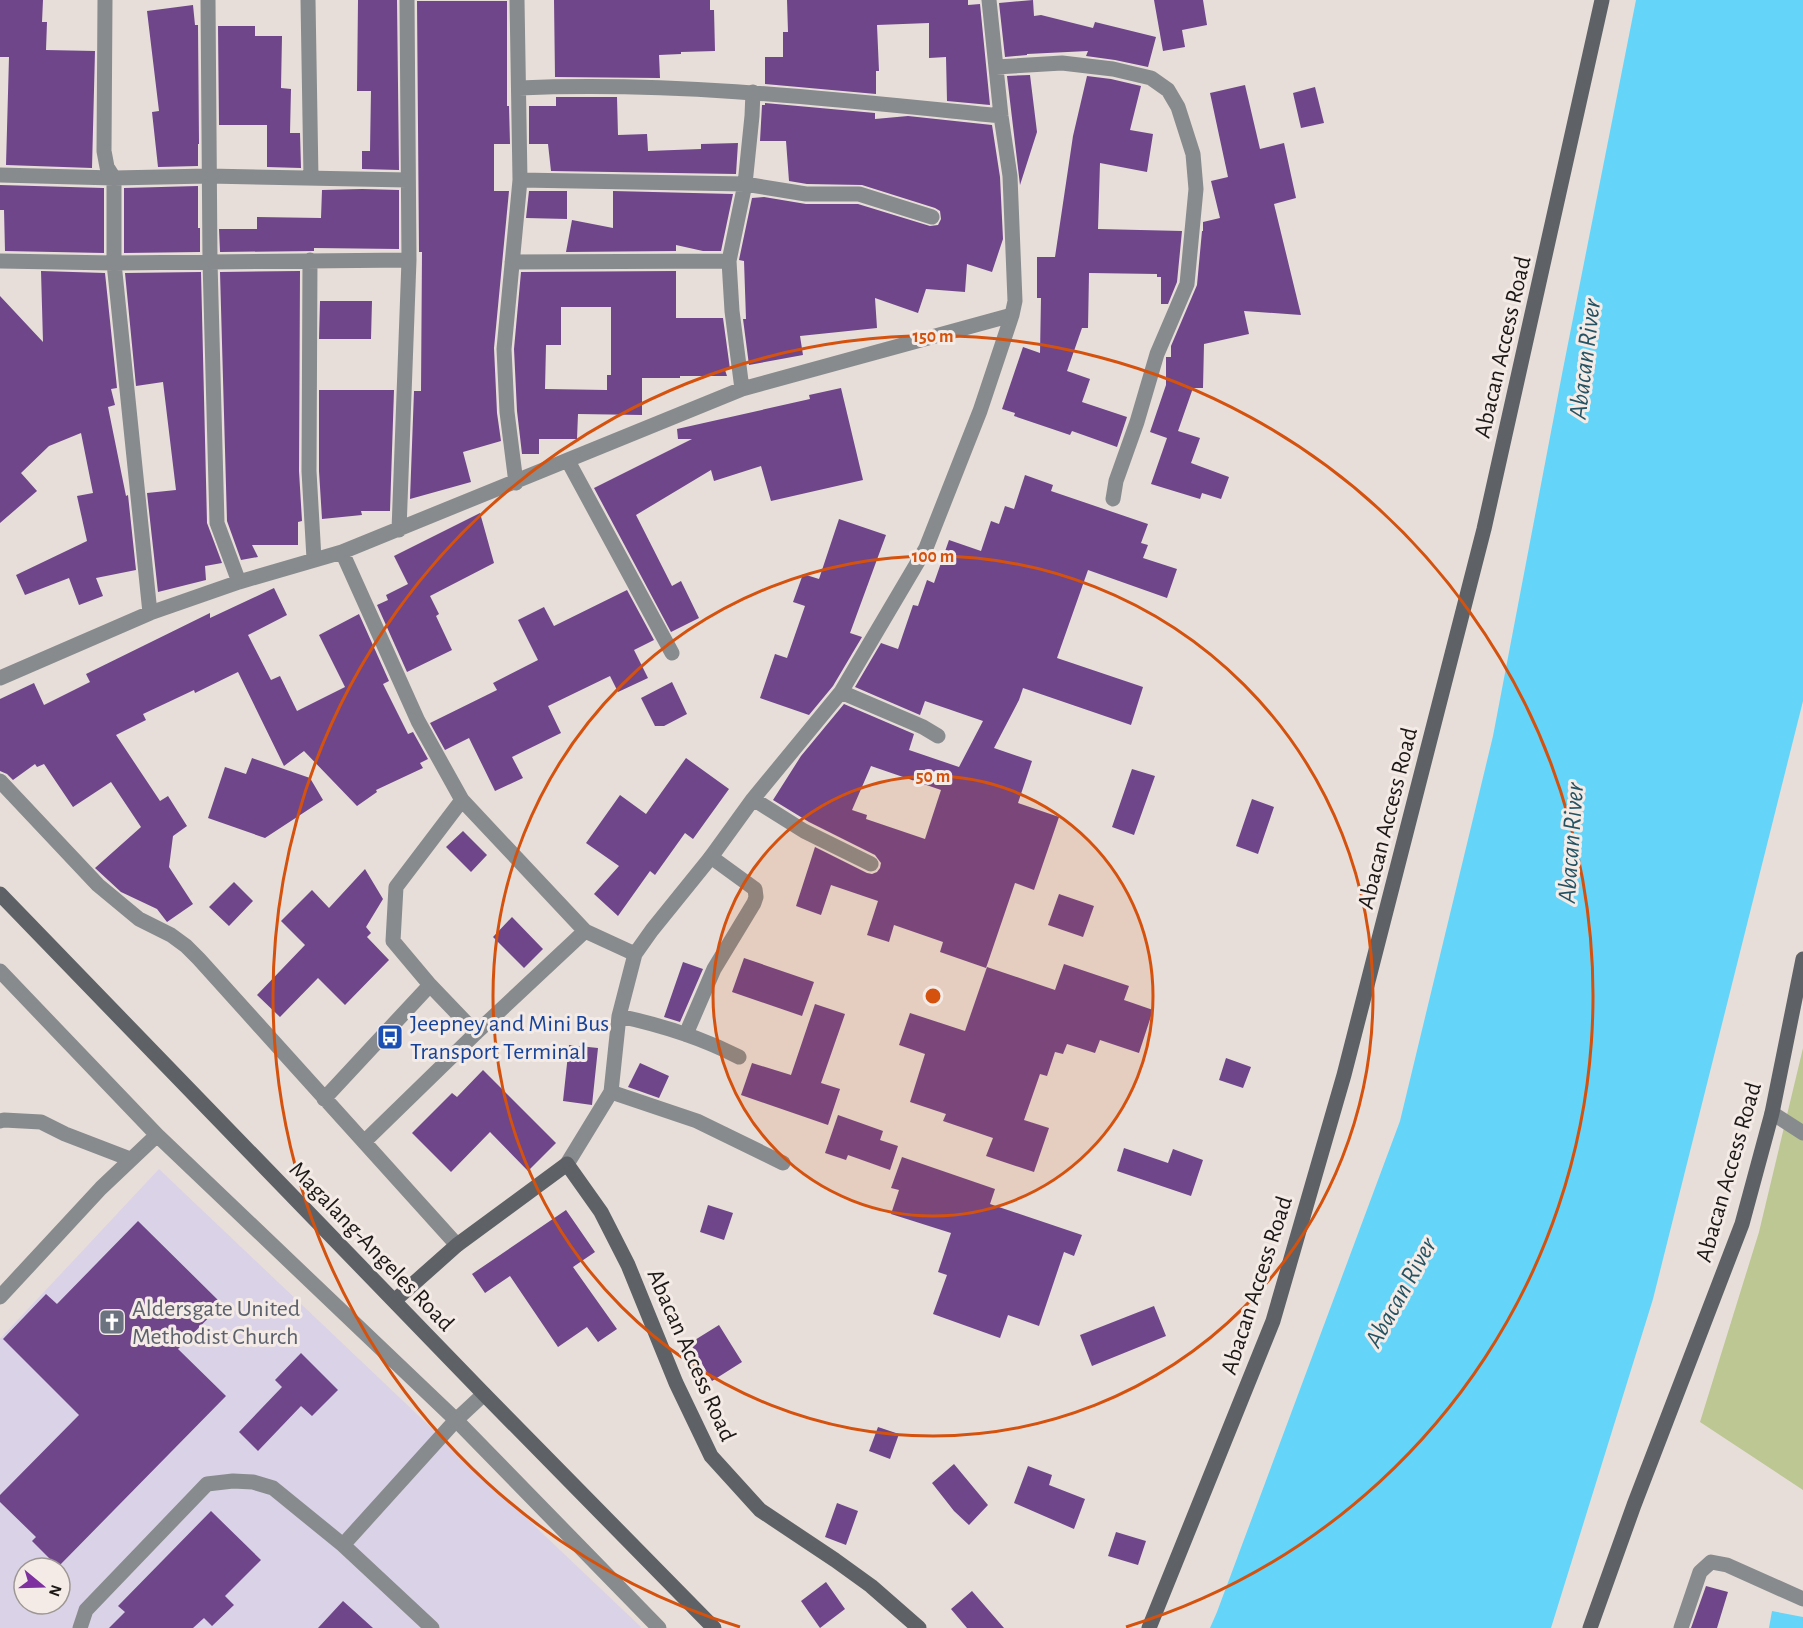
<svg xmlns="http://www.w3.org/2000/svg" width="1803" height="1628" font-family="'Alegreya Sans',sans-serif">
	<rect width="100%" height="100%" fill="#e7ded9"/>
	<!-- commercial -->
	<path fill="#dad2e7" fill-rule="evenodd" d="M159 1169 641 1627 640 1628H0V1339ZM24 1568H60V1604H24Z"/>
	<!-- green -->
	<path fill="#bcc793" d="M1803 1048V1490L1700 1422 1759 1232Z"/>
	<!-- water -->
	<path fill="#64d4f9" d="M1636 0H1803V701L1653 1299 1551 1628H1210L1217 1612 1400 1121 1493 736 1563 369Z
		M1772 1611 1803 1617V1628H1769Z"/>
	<!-- building -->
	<path fill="#6f468a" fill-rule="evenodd" d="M0 0H43L42 22H47L46 50 95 51 92 168 6 165 9 57H0Z
		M358 0H397L399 170 362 169V151H370L371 91H357Z
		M554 0H710V10H714L715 51 681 52V54L659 55 660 78 555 77Z
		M787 0H968V5L980 4 990 105 947 101 946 57 929 58V23L877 25 879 71H876V94L765 84V57H783V32H788Z
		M1033 0 1034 16 1041 15 1093 28 1095 22 1156 37 1148 67 1115 60 1086 56 1088 51 1027 54V55L1005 57 999 3Z
		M1154 0H1203L1207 25 1182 30 1185 47 1163 51Z
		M417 1H507V106H509L510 144H494V191H509L494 348 497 413 501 441 463 452 471 482 410 499 414 391H421L422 252H419Z
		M193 5 195 25H198L199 144H198V166L158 167 152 112 159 111 147 11Z
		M218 26H255V36H282L281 88 291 89 290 133H300L301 168 267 167V125H219Z
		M1030 75 1037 132 1020 185 1007 76Z
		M1087 76 1111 79 1141 86 1130 130 1153 134 1147 172 1100 163 1098 229 1182 231 1177 282 1168 304H1161V277H1157V274L1089 273 1088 328H1082L1067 371 1090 379 1082 402 1127 417 1117 447 1072 431 1070 435 1014 416 1015 413 1002 409 1023 347 1040 353 1041 298H1037V257H1055L1073 136Z
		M1245 85 1260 149 1284 143 1296 198 1274 204 1301 315 1244 311 1249 334 1204 344 1203 388H1193L1178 431 1200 438 1191 463 1229 477 1221 499 1202 493 1200 499 1151 484 1167 438 1150 432 1166 385V357H1171V346L1197 285 1202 231H1203V222L1220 218 1211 181 1228 177 1210 93Z
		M1315 87 1324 123 1301 128 1293 93Z
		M556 97H617L618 135 647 134 648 151 701 149V144L738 143 736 174 551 171 548 144H529V106H556Z
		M765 103 875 113V119L908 116 992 125 1000 177 1003 239 992 272 967 264 965 292 926 289 918 313 875 298 877 328 800 336 803 355 749 365 743 319H746L744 261 739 260 752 198 764 197 806 204H858L930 226 938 225 941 219 940 211 935 208 862 185 807 184 789 181 786 141H760L762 105H765Z
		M0 185 104 188V253L5 251 4 210H0Z
		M198 186V228H200V252L124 253V188Z
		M362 189 399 190V249L314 248V251L220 252 219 229H257V217L321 218 322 190Z
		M529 191H567V219L526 218Z
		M613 191 733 194 721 251H703L676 245V251L566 252 572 220 613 228Z
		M41 271 105 273 117 388 111 389 115 405 108 407 126 496 128 495 136 570 96 578 103 596 79 605 69 578 25 595 16 575 87 541 77 496 93 493 81 433 49 446 21 473 37 491 0 523V296L43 342Z
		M300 271 299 471 302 521 298 522V545H252L258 557 241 560 227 521 220 272Z
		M676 271V318H723L730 369 725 370 727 376H680V378H642V415L578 414 577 439H539V454H522L517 411 514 349 521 272ZM561 307H611V375H607V390L545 389 546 345H561Z
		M201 272 207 523 222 563 205 566 206 580 158 592 147 493 176 490 163 382 136 386 125 273Z
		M320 301H372L371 339H319Z
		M841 388 863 480 771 501 761 466 714 481 711 470 636 515 672 586 681 581 699 618 671 632 594 488 692 439H678L677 429 810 399 809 395Z
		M319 390H394L390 511H361L362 515 322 519 319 471Z
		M1025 475 1053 485 1051 491 1148 524 1141 543 1148 545 1143 558 1177 569 1167 598 1088 570 1057 658 1143 687 1131 725 1023 688 1019 700 994 748 1032 761 1018 803 1059 817 1034 890 1015 883 986 968 940 952 943 942 894 925 889 942 867 935 878 901 831 885 821 915 796 906 815 847 867 873 872 874 877 872 880 868 881 863 875 855 809 822 773 800 801 756 844 704 914 734 909 750 959 767 983 721 925 701 920 715 855 687 881 643 898 649 913 605 918 606 927 580 934 583 949 540 981 551 991 521 999 524 1005 506 1014 509ZM871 766 941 790 925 839 866 819 867 815 852 810Z
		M480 513 494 563 430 596 439 614 436 616 452 650 407 672 377 605 388 600 386 595 408 584 394 556Z
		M839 519 886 535 850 633 862 637 833 686 809 715 760 698 775 654 787 658 805 606 793 602 803 574 819 579Z
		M274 588 287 615 248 635 271 680 280 676 297 711 345 687 319 635 359 614 389 681 383 684 408 734 413 732 428 759 420 763 423 768 376 790 377 792 357 806 304 751 284 766 238 672 195 693 194 690 143 714 146 720 116 735 160 801 168 796 187 826 173 836 169 867 193 904 167 922 157 909 121 892 95 868 141 827 111 782 73 807 44 764 37 767 35 764 13 780 7 774 0 771V699L34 683 44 705 90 682 86 674 210 613V618Z
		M627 590 654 640 634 650 648 678 618 692 610 676 548 706 561 733 512 757 523 778 495 791 469 738 445 750 430 723 497 690 493 683 538 660 518 620 544 607 554 626Z
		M672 682 687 714 664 726H655L641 698Z
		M252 758 310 778 323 800 265 838 208 818 225 767 246 774Z
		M686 758 729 789 693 839 685 833 655 875 650 871 618 916 594 894 619 866 586 843 620 795 646 814Z
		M1132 769 1155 776 1134 835 1112 827Z
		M1252 799 1274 807 1258 854 1236 846Z
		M463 831 487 855 471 872 446 847Z
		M365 869 383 899 366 927 371 933 367 937 389 960 345 1005 318 978 280 1017 257 995 305 945 281 921 312 890 329 908Z
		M234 882 253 901 229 926 209 907Z
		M1059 894 1094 906 1083 937 1048 925Z
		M512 917 543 949 524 968 493 937Z
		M744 958 814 982 802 1016 732 992Z
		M683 962 703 969 680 1022 664 1017Z
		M1064 964 1129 986 1124 1000 1153 1010 1139 1053 1100 1040 1095 1053 1067 1044 1063 1054 1055 1052 1047 1076 1040 1074 1024 1120 1049 1128 1034 1172 986 1156 993 1138 943 1121 946 1114 910 1102 925 1054 899 1045 910 1013 965 1031 987 967 1055 990Z
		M815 1004 845 1014 821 1083 840 1089 828 1125 741 1095 752 1063 791 1075Z
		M569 1045 598 1048 592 1105 563 1101Z
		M1226 1058 1251 1067 1243 1088 1219 1080Z
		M640 1063 669 1076 659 1098 628 1087Z
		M483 1070 556 1143 528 1171 490 1132 451 1172 412 1133 452 1093 457 1097Z
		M838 1115 883 1131 880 1140 898 1146 890 1170 848 1155 846 1160 825 1153Z
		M1124 1148 1168 1163 1173 1149 1203 1160 1191 1196 1117 1171Z
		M902 1157 995 1189 990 1204 1082 1235 1074 1256 1064 1252 1039 1326 1008 1315 1000 1338 933 1314 947 1275 938 1272 951 1233 891 1214 899 1190 891 1188Z
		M708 1205 733 1213 724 1240 700 1232Z
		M566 1210 595 1252 573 1267 617 1329 598 1342 587 1327 558 1347 510 1276 485 1293 472 1274Z
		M138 1221 222 1304 178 1349 226 1396 58 1567 32 1541 36 1537 0 1502V1495L79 1415 3 1339 46 1294 57 1304Z
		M1154 1306 1166 1336 1092 1366 1080 1335Z
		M719 1325 742 1362 712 1381 690 1343Z
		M301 1353 338 1390 312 1416 301 1406 258 1451 239 1432 282 1387 275 1380Z
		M878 1427 899 1434 890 1459 869 1451Z
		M954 1464 988 1505 969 1525 954 1511 932 1483Z
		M1028 1466 1052 1475 1049 1485 1085 1499 1074 1529 1014 1503Z
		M837 1503 858 1511 846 1545 825 1537Z
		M211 1511 261 1560 225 1596 234 1605 212 1626 204 1618 193 1628H109L125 1612 118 1606Z
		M1116 1532 1146 1541 1138 1565 1108 1556Z
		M826 1582 845 1609 820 1628 801 1601Z
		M1706 1586 1728 1592 1717 1628H1691Z
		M972 1591 1004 1628H967L951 1609Z
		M343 1601 373 1628H318Z"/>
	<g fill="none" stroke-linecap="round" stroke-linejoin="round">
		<!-- lane -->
		<path stroke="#888b8d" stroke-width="15" d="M686 1034 714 969 754 903 756 897 755 889 711 857
			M1772 1113 1803 1133
			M0 1121 4 1120 41 1122 65 1134 130 1159
			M343 1545 456 1420 659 1628
			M80 1628 86 1610 207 1484 233 1481 253 1482 273 1488 343 1545 432 1628
			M1681 1628 1700 1572 1711 1562 1727 1565 1803 1599"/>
		<!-- street -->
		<path stroke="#888b8d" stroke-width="15" d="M105 0 104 151 107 167 114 178V263L150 613
			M208 0 210 261 217 523 239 582
			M308 0 311 178
			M996 67 1062 63 1113 69 1151 78 1168 90 1178 107 1193 154 1196 189 1187 284 1157 354 1137 422 1116 481 1113 499
			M519 88C681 81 841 100 1001 116
			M0 175 114 178 208 176 407 180
			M520 180 745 184 806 194H859L932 217
			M310 260 309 471 314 559
			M0 261 114 263 409 260
			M512 262 729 261
			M742 389 732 311 729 261 745 184 752 116 753 92
			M568 461 672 653
			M516 483 507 412 504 349 520 180 517 0
			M399 530 409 260 407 0
			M0 678 150 613 239 582 342 552 742 389 1012 315
			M841 692 923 727 938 736
			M0 781 98 885 139 919 171 935 186 946 199 959 457 1245
			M753 799 804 831 871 864
			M462 800 585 931 635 954
			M0 971 157 1135 456 1420 484 1394
			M430 985 476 1033
			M619 1016C661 1025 700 1037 739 1057
			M611 1092 697 1121 783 1163
			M324 1099 430 985 393 941 396 887 462 800 418 721 342 552
			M364 1142 476 1033 585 931
			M567 1164 611 1092 619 1016 635 954 652 930 711 857 753 799 841 692 926 548 980 411 1012 315 1015 301 1010 176 1001 116 989 0
			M0 1297 101 1188 157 1135"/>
		<!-- secondary -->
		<path stroke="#5e6266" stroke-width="15" d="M0 894 484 1394 714 1628
			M394 1301 457 1245 567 1164 601 1212 628 1265 676 1383 711 1456 760 1510 835 1560 871 1586 919 1628
			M1149 1628 1273 1321 1344 1075 1484 529 1602 0
			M1590 1628 1634 1505 1742 1224 1772 1113 1803 959"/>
	</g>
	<!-- distance rings -->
	<circle cx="933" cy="996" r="220" fill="#d4520d" fill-opacity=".12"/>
	<g fill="none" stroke="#d4520d" stroke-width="3">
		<circle cx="933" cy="996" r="220"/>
		<circle cx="933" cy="996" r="440"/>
		<path d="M740 1627A660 660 0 1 1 1126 1627"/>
	</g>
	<!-- icons -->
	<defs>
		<symbol id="bus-square" viewBox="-11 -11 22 22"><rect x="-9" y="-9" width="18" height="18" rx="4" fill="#1a4fb4" stroke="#f4ebe7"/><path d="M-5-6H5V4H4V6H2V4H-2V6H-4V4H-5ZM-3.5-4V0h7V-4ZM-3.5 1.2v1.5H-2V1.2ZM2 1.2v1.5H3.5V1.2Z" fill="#fff"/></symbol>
		<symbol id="church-square" viewBox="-11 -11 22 22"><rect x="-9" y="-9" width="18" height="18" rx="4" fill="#6b7280" stroke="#f4ebe7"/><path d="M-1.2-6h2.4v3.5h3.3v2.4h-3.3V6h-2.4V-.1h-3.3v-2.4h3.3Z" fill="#fff"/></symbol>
	</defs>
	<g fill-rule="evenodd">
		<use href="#bus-square" x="375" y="1022" width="30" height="30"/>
		<use href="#church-square" x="97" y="1307" width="30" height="30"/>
	</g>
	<g text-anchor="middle" stroke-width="6" stroke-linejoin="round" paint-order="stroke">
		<!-- street labels -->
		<g font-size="24" fill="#1b1816" stroke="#f4ebe7">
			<text transform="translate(1502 347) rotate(-77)" y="8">Abacan Access Road</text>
			<text transform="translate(1387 818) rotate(-76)" y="8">Abacan Access Road</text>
			<text transform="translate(1728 1172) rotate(-74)" y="8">Abacan Access Road</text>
			<text transform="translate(372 1246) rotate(46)" y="8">Magalang-Angeles Road</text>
			<text transform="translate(1256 1285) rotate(-72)" y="8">Abacan Access Road</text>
			<text transform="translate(692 1355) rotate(66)" y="8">Abacan Access Road</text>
		</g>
		<!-- transit labels -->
		<g font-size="24" fill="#164399" stroke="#f4ebe7" text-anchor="start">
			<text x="410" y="1031">Jeepney and Mini Bus<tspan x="410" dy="28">Transport Terminal</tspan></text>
		</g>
		<!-- worship labels -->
		<g font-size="24" fill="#5b616d" stroke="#f4ebe7" text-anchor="start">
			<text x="132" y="1316">Aldersgate United<tspan x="132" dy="28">Methodist Church</tspan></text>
		</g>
		<!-- water labels -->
		<g font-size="26" font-style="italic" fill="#245363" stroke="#f4ebe7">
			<text transform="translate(1584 359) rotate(-83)" y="9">Abacan River</text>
			<text transform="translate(1570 843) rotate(-86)" y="9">Abacan River</text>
			<text transform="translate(1400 1292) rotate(-61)" y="9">Abacan River</text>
		</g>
	</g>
	<circle cx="933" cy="996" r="9" fill="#d4520d" stroke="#f4ebe7" stroke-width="3"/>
	<g font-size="18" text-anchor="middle" font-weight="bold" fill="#d4520d" stroke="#f4ebe7" stroke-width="6" stroke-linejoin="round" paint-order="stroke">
		<text x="933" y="342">150 m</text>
		<text x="933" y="562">100 m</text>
		<text x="933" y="782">50 m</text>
	</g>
	<!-- north arrow -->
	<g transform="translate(42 1586) rotate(109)"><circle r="28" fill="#f4ebe7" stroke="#9d9793" stroke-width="1.5"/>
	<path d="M0-4.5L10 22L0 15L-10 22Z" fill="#7e30a0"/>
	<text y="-9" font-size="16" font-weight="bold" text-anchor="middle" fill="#1b1816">N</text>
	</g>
</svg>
